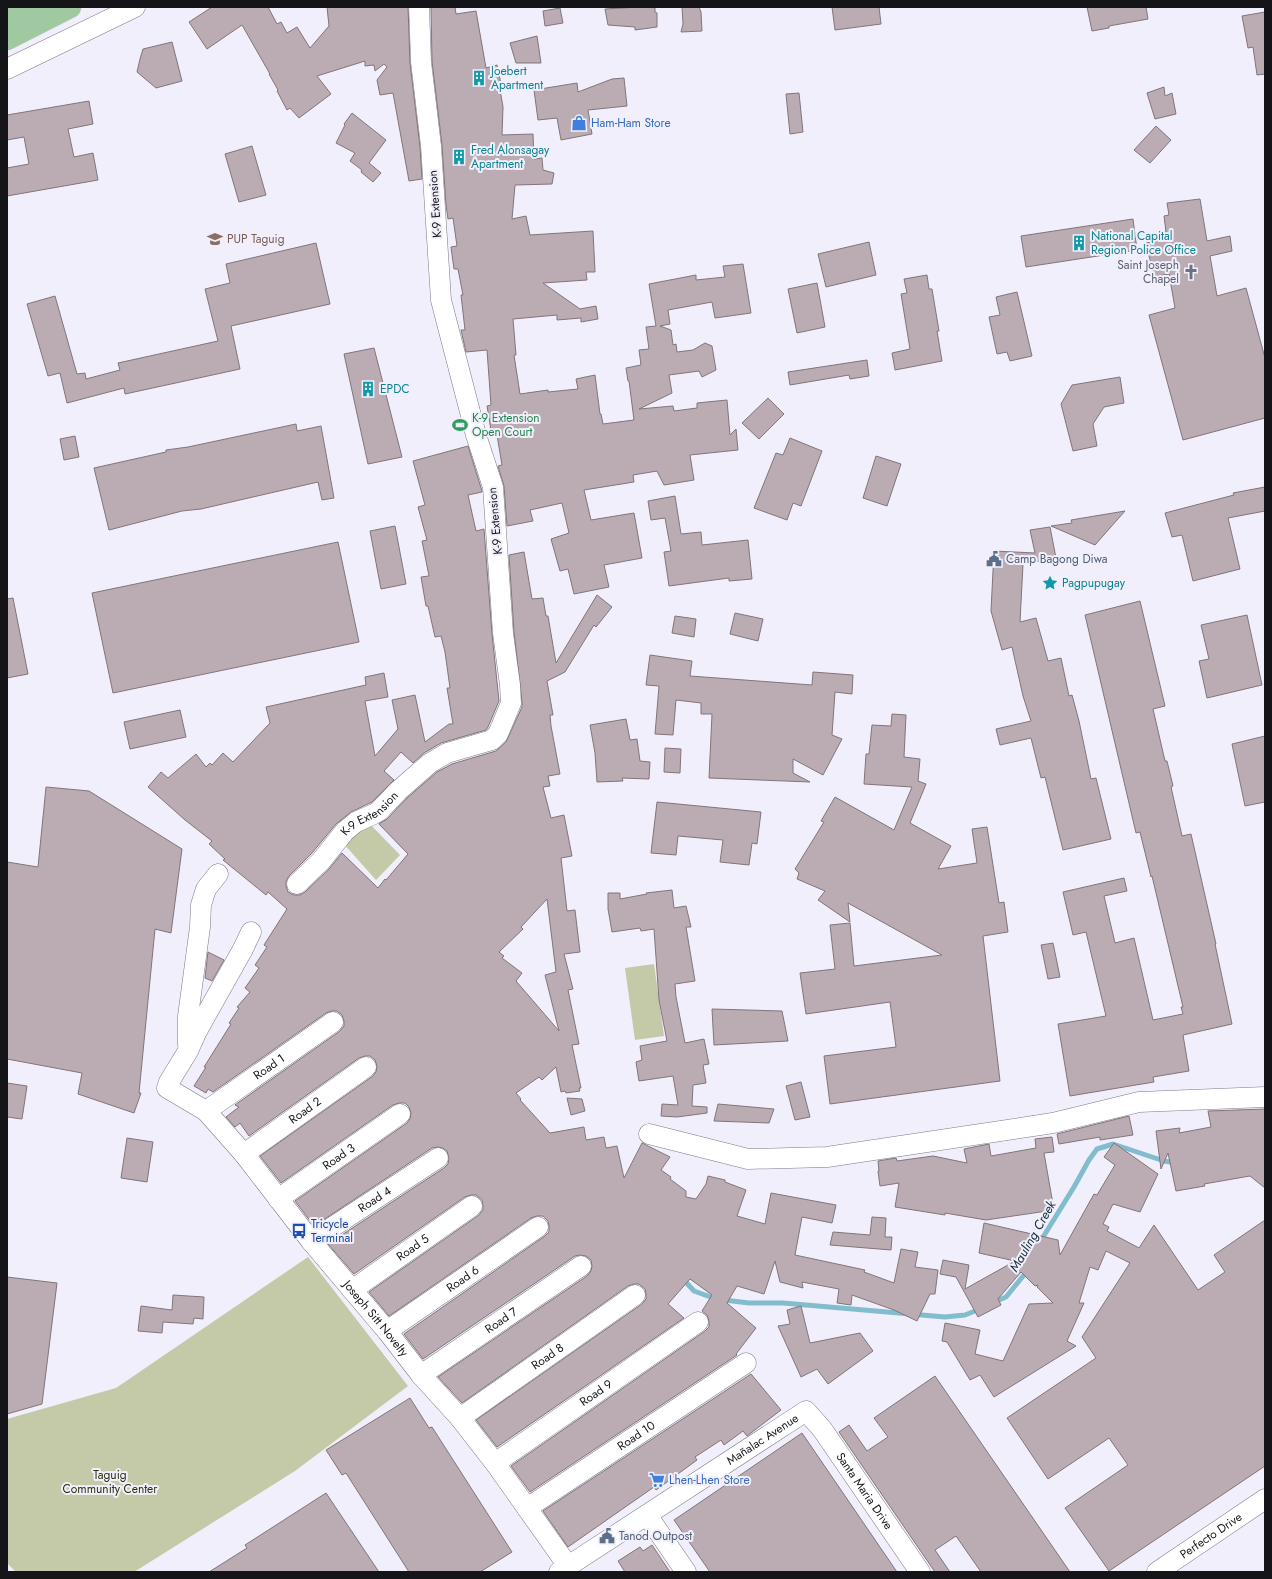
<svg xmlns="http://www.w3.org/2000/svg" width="1272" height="1579" font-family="Jost,sans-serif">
	<rect width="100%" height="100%" fill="#f1effc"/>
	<!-- green -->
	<path fill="#c4c9a8" d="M366 820 400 855 376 880 343 843Z
		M654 964 664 1036 635 1040 625 968Z
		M308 1257 408 1386 295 1471 134 1572H16L7 1563V1419L116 1388Z"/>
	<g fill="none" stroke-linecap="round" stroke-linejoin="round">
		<!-- stream -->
		<path stroke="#82bdce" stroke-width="5" d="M1040 1242 1074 1187 1089 1160 1097 1149 1113 1144 1164 1161 1176 1163
			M683 1279 694 1291 716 1299 749 1303H783L945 1317 965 1315 980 1309
			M992 1303 1006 1297 1024 1275 1027 1269"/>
	</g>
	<!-- building -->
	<path fill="#baacb2" stroke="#81757a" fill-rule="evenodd" d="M212 7H268L277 24 281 22 287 33 297 27 310 48 329 26 327 7H408L410 63 420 147 422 179 409 181 393 93 380 95 377 80 387 67 384 64 375 71 374 65 365 66V61L317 76 331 94 299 118 290 108 287 110 277 91 278 90 269 74H270L242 25 207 49 189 22Z
		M431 7H455L456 14 476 11 486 68 497 65 501 84H499L503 107 502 135 533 134 534 159 542 158 543 170 554 173 552 184 515 185 512 219 526 216 530 235 593 231 595 272H586L587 280 543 283 580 309 596 306 598 319 581 322V318L557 320V315L513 319 516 355H514L520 394 548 390V392L578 389 576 379 595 375 600 414H601L603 424 634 420 629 381H628L626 368 641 365 639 350 649 349 646 327 656 326 649 284 696 275V280L725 277 723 266 743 264 751 313 715 318 712 302 668 310 670 324 660 326 671 330 673 345 676 344 677 352 693 350 705 343 712 346 716 370 702 377 699 371 669 375 672 393 639 409 673 406 674 411 697 408V403L727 400 730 435 736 429 738 450 690 455 694 480 664 485 657 471 633 475 634 482 584 490 591 520 634 513 642 558 604 565 609 587 574 594 568 569 560 571 551 539 569 533 562 503 530 510 533 521 507 526 504 486 498 466 502 465 496 429 491 430 487 406 491 405 487 350 466 352 461 330H465L461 295H463L458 269H454L451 247 457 246 453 218 448 219 446 205 442 145 432 61Z
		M639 7H655V12L657 13V27L635 30V27L608 25 605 9Z
		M682 7H699L701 12 702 31 681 32 683 24Z
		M832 7H879L881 24 835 30Z
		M1087 7H1146L1148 19 1109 26V28L1092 31Z
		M560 8 563 23 545 26 543 11Z
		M1265 12V74L1257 75 1253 47 1248 48 1242 16Z
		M537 36 541 63H516L510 43Z
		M172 42 182 81 156 88 137 72 140 59 143 49Z
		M624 78 627 106 588 110 592 134 561 140 557 118 538 120 534 90 577 83 578 92 612 79Z
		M1164 87 1165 96 1172 93 1176 114 1155 119 1147 93Z
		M799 93 803 132 790 134 786 94Z
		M89 101 93 124 68 129 74 157 93 153 98 180 7 196V168L29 164 24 137 7 140V115Z
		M352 113 386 140 369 163 381 173 373 182 361 172 362 170 350 161 355 153 336 143 345 125 344 124Z
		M1156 126 1171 140 1150 163 1134 150Z
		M252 146 266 195 239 202 225 154Z
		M1200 199 1207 241 1230 236 1232 251 1210 256 1217 296 1246 288 1265 358V418L1183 440 1149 315 1175 308 1169 274 1154 277 1146 243 1162 240 1161 233 1166 232 1164 216 1169 215 1167 203Z
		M1133 219 1137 250 1026 267 1021 236Z
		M869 242 876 275 826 287 818 254Z
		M316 243 330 304 231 326 240 369 125 394 124 388 67 403 60 373 48 376 27 304 55 296 77 374 85 373 86 379 120 370 118 363 218 341 205 289 230 283 226 264Z
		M927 275 929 289H932L939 331H937L942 361 895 370 892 353 910 349 901 294 907 293 904 279Z
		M817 283 825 327 797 333 788 289Z
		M1017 292 1032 356 1010 361 1007 352 997 354 989 317 1000 315 996 297Z
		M374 348 402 457 368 464 344 354Z
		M867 360 869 376 850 379 849 375 790 385 788 372Z
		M1120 377 1124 403 1104 407 1093 424 1097 446 1073 451 1061 404 1072 385Z
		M768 398 784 414 759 439 742 423Z
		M296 424 297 431 321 426 334 498 322 500 318 482 201 509 182 511 109 530 94 468 166 452V450L188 447Z
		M75 436 79 457 64 460 60 439Z
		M790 438 822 451 801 506 793 503 787 520 754 508 776 453 783 455Z
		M468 446 482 491V492L468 495 476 531 484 529 492 634 499 701 488 727 486 730 441 743 424 753 413 763 401 752 384 771 394 780 372 802 351 812 336 824 312 853 289 876 286 881V886L288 892 294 895H300L305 892 329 869 342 853 378 888 385 879 386 880 408 854 379 824 387 819 406 799 437 772 452 764 496 751 506 742 522 707V702L514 632 509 555 524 552 532 599 543 598 546 616H548L556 663 597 595 612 607 596 627 594 625 565 672 547 681 553 715H550L551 726 560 774 548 776 550 786 543 787 551 818 564 815 572 856 561 858 567 911 575 910 580 952 564 954 573 989 568 990 579 1044 572 1045 581 1088H579L580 1091 566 1093 565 1091 561 1092 556 1067 542 1080 539 1077 516 1093 521 1099 520 1100 550 1133 584 1127 586 1140 604 1137 606 1148 617 1146 624 1178 642 1143 670 1157 661 1170 671 1177 670 1179 686 1191V1197L696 1199 706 1184 708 1176 725 1180V1182L746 1190 737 1216 765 1224 771 1193 836 1205 832 1223 802 1217 795 1255 865 1270 864 1272 894 1283 901 1249 918 1252 915 1267 938 1270 935 1294H930L917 1321 894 1310 852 1295 851 1305 837 1303 839 1289 802 1282 803 1288 780 1282 775 1261 764 1294 737 1286 727 1303 756 1328 736 1354 737 1355 530 1492 511 1466 705 1331 709 1327V1321L707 1315 702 1311 712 1295 690 1279 668 1304 684 1318 497 1447 476 1420 642 1304 646 1299V1294L645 1289 639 1284H634L628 1286 462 1403 438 1377 587 1276 591 1271 592 1266 591 1260 586 1256 580 1255 575 1256 423 1359 404 1334 545 1236 549 1232V1226L548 1221 543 1216H537L531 1218 389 1316 369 1292 479 1215 483 1210V1205L482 1200 476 1195H471L465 1197 354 1274 328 1244 444 1168 448 1164 449 1158 447 1151 443 1148 438 1147 432 1148 314 1226 295 1201 407 1123 410 1119 411 1113 409 1107 405 1103H399L393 1105 281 1183 260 1156 373 1076 376 1072 377 1066 375 1060 370 1056H365L359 1058 249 1136 240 1123 235 1127 226 1117 239 1107 235 1105 340 1031 344 1026V1021L342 1015 337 1011H332L326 1013 213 1092 208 1089 206 1093 194 1086 206 1067H204L231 1024 229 1023 239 1008 237 1007 250 992 245 988 259 968 255 965 267 947 264 945 287 909 268 892 266 895 223 860 225 859 209 844 212 841 185 820 148 787 161 772 168 778 196 754 206 767 210 763 212 765 223 753 233 762 270 723 266 707 366 685 365 677 384 673 388 697 365 701 375 756 398 729 392 700 415 695 425 742 449 724H453L447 688H450L445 652 441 636 435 637 428 606H426L421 577 429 576 422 541 427 540 418 507 425 505 413 461ZM547 899 556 972 545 975 559 1031 516 981 522 973 502 958 504 956 499 952 523 929 521 927Z
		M876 456 901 464 887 506 863 498Z
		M1265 487V511L1228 518 1240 569 1193 581 1182 535 1172 537 1165 513 1234 495 1233 493Z
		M675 496 681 534 701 532 702 545 748 540 752 579 729 581V578L669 586 664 552 671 551 665 518 651 520 648 501Z
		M1125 511 1095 545 1051 526 1072 523 1071 520Z
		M395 526 406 584 381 589 370 531Z
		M1050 527 1056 558 1023 564 1020 622 1036 618 1048 661 1061 658 1069 696 1072 695 1079 721 1091 779 1096 778 1111 839 1063 850 1045 777 1041 778 1031 738 1000 745 996 729 1031 721 1023 696 1012 647 1002 650 991 611 994 551 1035 553 1030 530Z
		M338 542 359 642 113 693 92 593Z
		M13 598 28 674 7 678V599Z
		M1140 601 1165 706 1153 709 1165 761H1167L1173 786 1171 787 1182 836 1191 834 1216 944H1215L1232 1024 1183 1035 1189 1071 1153 1077 1154 1082 1070 1096 1058 1024 1106 1016 1086 932 1073 935 1063 892 1124 878 1127 891 1104 896 1115 943 1134 938 1153 1020 1183 1014 1181 1007H1183L1152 876 1151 877 1140 832 1136 833 1085 615Z
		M735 613 763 619 758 641 730 634Z
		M1247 615 1262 685 1207 698 1199 661 1209 659 1201 625Z
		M675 616 696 619 694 637 672 633Z
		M650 655 692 661 690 676 812 685 813 672 853 675 852 694 835 692 832 735 842 739 823 775 793 759V773L810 782 709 778 712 714H701V703L676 700 673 735 655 734 659 686 646 685Z
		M180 710 186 737 130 749 124 722Z
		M892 714 906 715 904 757 920 759 918 781 926 784 910 823 951 846 938 869 977 863 972 829 987 827 999 903 1004 902 1008 932 983 936 1000 1081 830 1104 824 1056 896 1047 890 1002 806 1014 800 973 835 969 830 925 850 923 854 966 942 955 848 903 850 922 818 900 825 891 797 879 799 873 795 869 824 822 821 821 835 797 894 830 912 787 864 784 866 754H869L872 725 891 726Z
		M626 719 630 740 637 739 640 761 650 762 649 779 622 778 623 781 597 782 595 753 590 725Z
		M1265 736V802L1245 806 1232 744Z
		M665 748 681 749 680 773 664 772Z
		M46 787 89 791 182 849 171 933 155 929 139 1093H141L134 1113 78 1094 82 1073 7 1059V862L38 867Z
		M657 802 761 812 757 844 752 843 749 865 720 862 723 840 678 836 676 855 651 853Z
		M672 890 674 908 686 906 691 927H686L695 981 675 984 676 997 685 1043 704 1039 709 1064 703 1065 706 1083 693 1085 692 1106 707 1107V1113L677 1117 661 1116 662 1104 678 1105 673 1076 639 1081 636 1062 642 1060 640 1046 667 1041 659 1000 654 929 641 931 640 928 612 932 608 909V893H620V899L647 894 646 893Z
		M1053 943 1060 977 1048 979 1041 945Z
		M208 952 224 960 212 981 205 978Z
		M712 1009 782 1011 788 1041 714 1045Z
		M801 1082 810 1117 795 1120 786 1086Z
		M7 1083 27 1086 22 1119 7 1117Z
		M567 1098 582 1099 585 1111 571 1115Z
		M718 1104 774 1109 769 1123 714 1121Z
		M1265 1109V1188L1250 1176 1204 1184 1205 1186 1176 1191 1168 1153 1161 1169 1156 1131 1180 1128 1179 1133 1211 1127 1208 1111Z
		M1129 1116 1133 1135 1100 1140V1137L1059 1144 1057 1134Z
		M1052 1137 1054 1152 1044 1153 1054 1210 986 1220 945 1213V1215L895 1207 899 1183 880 1186 878 1171H879L878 1161 896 1158 897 1161 933 1156 967 1163 964 1149 989 1144 991 1156 1036 1148 1035 1139Z
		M127 1138 153 1142 147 1182 121 1178Z
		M1114 1143 1158 1174 1140 1212 1113 1204 1103 1224 1109 1227 1107 1231 1139 1248 1154 1225 1198 1290 1225 1272 1214 1255 1265 1220V1466L1109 1571 1065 1508 1128 1465 1109 1438 1048 1479 1007 1418 1096 1358 1082 1337 1130 1263 1106 1251 1098 1270 1090 1267 1079 1303H1084L1067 1341 1076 1346 994 1397 980 1375 970 1380 947 1342 942 1341 945 1323 980 1330 975 1354 1003 1361 1029 1304 1053 1303 1037 1287 1038 1285 1035 1286 1021 1272 998 1299 1001 1305 978 1317 956 1277 940 1274 943 1260 969 1265 965 1289 1015 1261 979 1253 984 1223 1058 1240 1060 1255 1094 1194 1097 1195 1115 1165 1104 1157Z
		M872 1217 886 1218 885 1237H892L891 1250 830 1245 833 1232 870 1235Z
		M7 1277 57 1283 42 1404 7 1414Z
		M173 1295 204 1297 203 1319 194 1318 193 1324 163 1322 162 1333 138 1331 141 1306 172 1310Z
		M801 1306 810 1343 860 1333 873 1351 828 1384 817 1369 801 1377 778 1326 790 1324 787 1310Z
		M751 1374 781 1410 747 1436 743 1431 724 1445 721 1440 695 1457 697 1460 656 1490 654 1487 568 1547 543 1511Z
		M935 1376 1070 1572H981L956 1536 935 1550 950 1572H935L839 1432 849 1425 867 1451 888 1437 874 1418Z
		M410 1398 429 1428 432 1427 512 1552 480 1572H409L346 1473 342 1475 326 1450Z
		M802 1433 897 1572H710L674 1520Z
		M326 1493 379 1572H209L247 1548 245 1545Z
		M652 1545 670 1572H625L618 1561 640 1547 643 1551Z"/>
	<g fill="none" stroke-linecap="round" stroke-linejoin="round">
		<defs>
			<g id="minor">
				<path d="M7 69 135 7"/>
				<path id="s1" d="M297 884 321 861 345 831 356 822 374 814 379 811 398 791 430 763 447 753 492 740 498 734 511 703 510 685 503 633 493 487 476 435 441 300 431 146 421 62 419 7"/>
				<path id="s2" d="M251 932 243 949 197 1031 188 1051 169 1082 167 1088 206 1111 244 1154 311 1241 387 1331 421 1375 460 1418 495 1463 568 1566"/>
				<path d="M188 1045V1016L200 927 201 905 206 889 218 874"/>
				<path id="s3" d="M206 1111 333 1022"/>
				<path d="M649 1134 748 1159 827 1157 1053 1123 1139 1102 1265 1097"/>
				<path id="s4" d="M244 1154 366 1067"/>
				<path id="s5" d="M278 1199 400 1114"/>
				<path id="s6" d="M311 1241 438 1158"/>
				<path id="s7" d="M352 1290 472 1206"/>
				<path id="s8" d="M387 1331 538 1227"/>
				<path id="s9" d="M421 1375 581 1266"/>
				<path id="s10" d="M460 1418 635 1295"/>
				<path id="s11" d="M495 1463 698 1322"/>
				<path id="s12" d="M527 1508 746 1363"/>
				<path d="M647 1515 686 1572"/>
				<path id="s13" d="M559 1572 806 1411 822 1429 920 1572"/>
				<path id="s14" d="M1157 1572 1265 1499"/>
			</g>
			<path id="major" d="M7 19 32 7
				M7 39 70 7"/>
		</defs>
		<!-- minor casing -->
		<use href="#minor" stroke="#7d7a86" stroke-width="21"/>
		<!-- major casing -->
		<use href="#major" stroke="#d0d0d1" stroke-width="23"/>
		<!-- minor -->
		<use href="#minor" stroke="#fff" stroke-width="20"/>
		<!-- major -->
		<use href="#major" stroke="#a1c9a0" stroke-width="22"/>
	</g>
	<!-- icons -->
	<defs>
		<symbol id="building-bare" viewBox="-9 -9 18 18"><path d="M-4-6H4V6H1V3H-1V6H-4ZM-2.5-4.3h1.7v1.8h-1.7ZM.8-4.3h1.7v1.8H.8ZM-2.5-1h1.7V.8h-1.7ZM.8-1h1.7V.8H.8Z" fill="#0f9aa8" stroke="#f1effc" stroke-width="2.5" paint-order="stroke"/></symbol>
		<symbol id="shop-bare" viewBox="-9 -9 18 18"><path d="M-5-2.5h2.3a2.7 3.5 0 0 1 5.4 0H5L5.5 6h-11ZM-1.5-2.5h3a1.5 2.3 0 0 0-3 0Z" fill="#3f7fe0" stroke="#f1effc" stroke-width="2.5" paint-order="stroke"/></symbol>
		<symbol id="university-bare" viewBox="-9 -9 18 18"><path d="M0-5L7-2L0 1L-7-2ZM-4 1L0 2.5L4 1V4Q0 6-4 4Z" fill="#8d6e63" stroke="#f1effc" stroke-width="2.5" paint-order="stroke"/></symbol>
		<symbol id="church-bare" viewBox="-9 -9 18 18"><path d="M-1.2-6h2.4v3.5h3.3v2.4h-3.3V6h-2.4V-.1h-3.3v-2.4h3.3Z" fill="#6b7280" stroke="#f1effc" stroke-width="2.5" paint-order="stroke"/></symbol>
		<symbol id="stadium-bare" viewBox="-9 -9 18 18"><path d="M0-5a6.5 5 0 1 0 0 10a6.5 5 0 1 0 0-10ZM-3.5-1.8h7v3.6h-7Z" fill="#2e9e5b" stroke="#f1effc" stroke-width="2.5" paint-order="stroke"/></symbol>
		<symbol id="civic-bare" viewBox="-9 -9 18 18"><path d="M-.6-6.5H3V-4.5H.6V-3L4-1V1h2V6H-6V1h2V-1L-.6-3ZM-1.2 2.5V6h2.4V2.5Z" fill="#5c6f8a" stroke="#f1effc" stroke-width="2.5" paint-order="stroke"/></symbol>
		<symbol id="sight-bare" viewBox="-9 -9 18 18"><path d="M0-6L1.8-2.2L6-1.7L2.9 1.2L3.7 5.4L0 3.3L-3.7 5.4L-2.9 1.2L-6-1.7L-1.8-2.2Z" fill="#0f9aa8" stroke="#f1effc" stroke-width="2.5" paint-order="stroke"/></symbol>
		<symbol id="bus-bare" viewBox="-9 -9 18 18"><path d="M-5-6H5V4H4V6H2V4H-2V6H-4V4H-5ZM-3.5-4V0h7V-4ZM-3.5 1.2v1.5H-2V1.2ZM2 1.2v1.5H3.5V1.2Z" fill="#1a4fb4" stroke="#f1effc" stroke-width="2.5" paint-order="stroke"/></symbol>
		<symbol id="supermarket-bare" viewBox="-9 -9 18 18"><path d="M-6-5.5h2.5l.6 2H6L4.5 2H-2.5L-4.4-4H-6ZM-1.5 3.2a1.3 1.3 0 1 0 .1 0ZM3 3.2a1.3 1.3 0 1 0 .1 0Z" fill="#3f7fe0" stroke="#f1effc" stroke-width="2.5" paint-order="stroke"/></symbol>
	</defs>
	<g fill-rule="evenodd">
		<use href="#building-bare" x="468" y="67" width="22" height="22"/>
		<use href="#shop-bare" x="568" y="112" width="22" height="22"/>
		<use href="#building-bare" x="448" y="146" width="22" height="22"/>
		<use href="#university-bare" x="204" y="228" width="22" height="22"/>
		<use href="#building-bare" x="1068" y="232" width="22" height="22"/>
		<use href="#church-bare" x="1180" y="261" width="22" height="22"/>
		<use href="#building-bare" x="357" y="378" width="22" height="22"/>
		<use href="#stadium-bare" x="449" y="414" width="22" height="22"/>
		<use href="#civic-bare" x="983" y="548" width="22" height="22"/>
		<use href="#sight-bare" x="1039" y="572" width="22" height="22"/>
		<use href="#bus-bare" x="288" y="1220" width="22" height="22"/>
		<use href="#supermarket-bare" x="646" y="1469" width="22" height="22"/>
		<use href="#civic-bare" x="596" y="1525" width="22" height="22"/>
	</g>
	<g text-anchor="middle" stroke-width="4" stroke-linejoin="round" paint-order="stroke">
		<!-- culture labels -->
		<g font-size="12" fill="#0d838f" stroke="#f1effc" text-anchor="start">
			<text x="491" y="75">Joebert<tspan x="491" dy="14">Apartment</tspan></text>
			<text x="471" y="154">Fred Alonsagay<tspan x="471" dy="14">Apartment</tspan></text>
			<text x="1091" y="240">National Capital<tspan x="1091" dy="14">Region Police Office</tspan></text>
			<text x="380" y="393">EPDC</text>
			<text x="1062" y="587">Pagpupugay</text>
		</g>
		<!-- shop labels -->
		<g font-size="12" fill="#366cbe" stroke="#f1effc" text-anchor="start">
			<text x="591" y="127">Ham-Ham Store</text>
			<text x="669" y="1484">Lhen-Lhen Store</text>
		</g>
		<!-- street labels -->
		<g font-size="12" fill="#151419" stroke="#f1effc">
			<text transform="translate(435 204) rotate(-94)" y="4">K-9 Extension</text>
			<text transform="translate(495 521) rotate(-95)" y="4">K-9 Extension</text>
			<text dy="4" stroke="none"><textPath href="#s1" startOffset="102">K-9 Extension</textPath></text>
			<text dy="4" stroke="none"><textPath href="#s3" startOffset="77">Road 1</textPath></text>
			<text dy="4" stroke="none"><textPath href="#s4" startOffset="75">Road 2</textPath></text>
			<text dy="4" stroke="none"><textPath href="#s5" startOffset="74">Road 3</textPath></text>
			<text dy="4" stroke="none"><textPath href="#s6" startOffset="76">Road 4</textPath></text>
			<text dy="4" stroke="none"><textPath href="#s7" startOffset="74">Road 5</textPath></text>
			<text dy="4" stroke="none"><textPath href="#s8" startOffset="92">Road 6</textPath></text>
			<text dy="4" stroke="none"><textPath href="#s2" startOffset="491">Joseph Sitt Novelty</textPath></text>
			<text dy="4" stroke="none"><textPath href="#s9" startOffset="97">Road 7</textPath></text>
			<text dy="4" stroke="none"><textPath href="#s10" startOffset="107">Road 8</textPath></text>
			<text dy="4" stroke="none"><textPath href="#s11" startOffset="123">Road 9</textPath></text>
			<text dy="4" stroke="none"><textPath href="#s12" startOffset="131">Road 10</textPath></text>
			<text dy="4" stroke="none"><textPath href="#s13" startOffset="243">Mañalac Avenue</textPath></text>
			<text dy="4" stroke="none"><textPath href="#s13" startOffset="394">Santa Maria Drive</textPath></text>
			<text dy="4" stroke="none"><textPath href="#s14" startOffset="65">Perfecto Drive</textPath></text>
		</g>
		<!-- education labels -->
		<g font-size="12" fill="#785e54" stroke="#f1effc" text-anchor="start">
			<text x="227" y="243">PUP Taguig</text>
		</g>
		<!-- worship labels -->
		<g font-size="12" fill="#5b616d" stroke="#f1effc" text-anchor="end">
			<text x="1179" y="269">Saint Joseph<tspan x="1179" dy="14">Chapel</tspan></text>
		</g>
		<!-- leisure labels -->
		<g font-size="12" fill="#27864d" stroke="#f1effc" text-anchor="start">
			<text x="472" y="422">K-9 Extension<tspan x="472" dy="14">Open Court</tspan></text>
		</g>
		<!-- service labels -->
		<g font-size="12" fill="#4e5e75" stroke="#f1effc" text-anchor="start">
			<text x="1006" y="563">Camp Bagong Diwa</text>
			<text x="619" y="1540">Tanod Outpost</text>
		</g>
		<!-- transit labels -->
		<g font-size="12" fill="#164399" stroke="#f1effc" text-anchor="start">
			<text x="311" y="1228">Tricycle<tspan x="311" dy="14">Terminal</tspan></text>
		</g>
		<!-- park labels -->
		<g font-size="12" fill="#2d3009" stroke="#f1effc">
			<text x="110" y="1479">Taguig<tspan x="110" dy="14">Community Center</tspan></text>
		</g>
		<!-- water labels -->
		<g font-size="13" font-style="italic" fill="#102e36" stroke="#f1effc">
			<text transform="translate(1032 1236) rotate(-60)" y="5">Mauling Creek</text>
		</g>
	</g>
	<!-- border -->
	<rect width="1272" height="1579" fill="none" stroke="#151419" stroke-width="16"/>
</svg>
